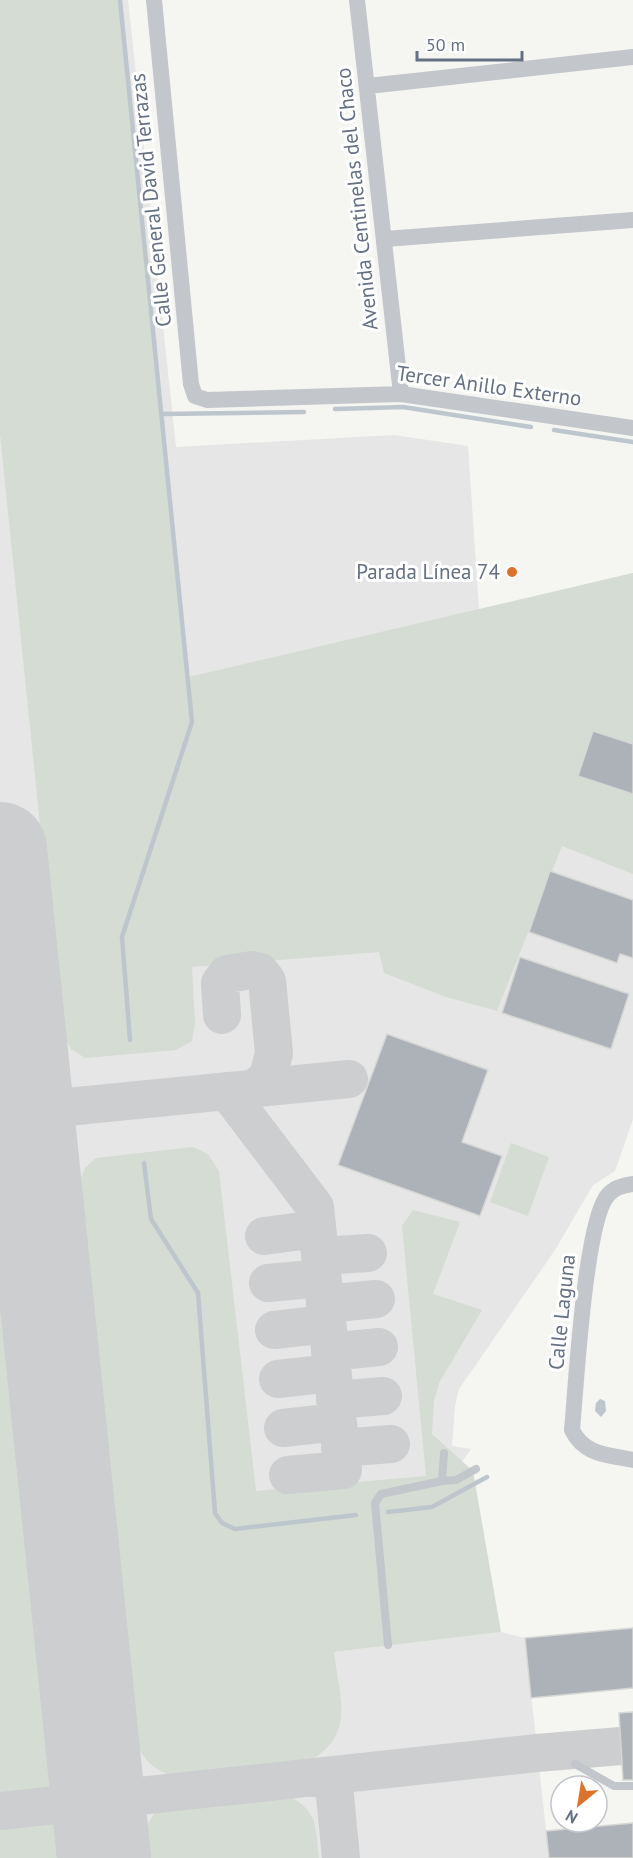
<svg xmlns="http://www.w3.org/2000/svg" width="633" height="1858" font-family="'PT Sans',sans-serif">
	<rect width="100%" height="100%" fill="#f5f5f2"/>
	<!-- built -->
	<path fill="#e5e6e5" d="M0 0H128L176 447 394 435 468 446 479 610 633 573V1119L615 1171 593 1185 555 1250 459 1389 455 1406 452 1446 471 1449 332 1649 336 1673 333 1652 501 1632 525 1638 549 1858H0Z"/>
	<!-- green -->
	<path fill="#d5dcd3" d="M0 0H120L189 677 633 573V874L562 846 497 1011 446 997 384 973 379 952 192 967 195 1023 192 1041 176 1050 85 1058 71 1049 61 1030 0 434Z
		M511 1143 549 1157 528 1216 490 1202Z
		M193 1147 208 1154 219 1171 256 1491 426 1476 402 1226 413 1210 460 1222 433 1294 482 1310 439 1383 434 1401 432 1434 473 1471 501 1632 334 1652C339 1697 356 1733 311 1760L174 1776C153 1770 145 1761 135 1742L78 1187 85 1168 96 1158Z
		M0 1229 63 1780 60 1790 50 1795 0 1799Z
		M284 1792C318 1813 315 1820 319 1858H142C140 1838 148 1813 168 1803 180 1796 264 1794 284 1792Z
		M51 1813C69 1822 66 1840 68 1858H0V1818Z"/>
	<!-- water -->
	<path fill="#bec6cd" d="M600 1399 605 1401 606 1411 601 1417 595 1411 596 1403Z"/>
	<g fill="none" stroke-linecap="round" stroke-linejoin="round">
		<!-- stream -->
		<path stroke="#bec6cd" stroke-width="4.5" d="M120 0 192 722 122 937 130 1040
			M335 409 403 407 531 427
			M162 414 304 412
			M554 430 633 442
			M144 1163 151 1219 198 1293 215 1513 222 1523 235 1529 356 1515
			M388 1512 432 1507 487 1477"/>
		<!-- taxiway -->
		<path stroke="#ccced0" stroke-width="38" d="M222 1015 220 983 227 974 252 970 260 972 267 981 274 1053 268 1077 254 1089
			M227 1091 315 1207 343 1470 288 1475
			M27 1111 349 1079
			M264 1236 317 1229
			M320 1256 368 1253
			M268 1283 322 1278
			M325 1304 376 1299
			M274 1330 327 1324
			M330 1352 379 1347
			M278 1379 332 1373
			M335 1400 383 1396
			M283 1428 337 1422
			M340 1448 391 1444
			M333 1775 341 1858
			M0 1811 537 1753 621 1746"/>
		<!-- runway -->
		<path stroke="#ccced0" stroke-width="94" d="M0 849 104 1858"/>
	</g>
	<!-- building -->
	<path fill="#acb2b8" stroke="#d6d7d5" stroke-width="1.5" d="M593 731 633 744V794L578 776Z
		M550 871 633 900V958L620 954 617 963 529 932Z
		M520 957 629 994 611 1049 502 1013Z
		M387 1034 488 1070 462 1142 502 1156 480 1216 338 1165Z
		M633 1628V1688L531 1698 525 1638Z
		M633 1712V1780H623L619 1713Z
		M633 1823V1858H549L546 1831Z"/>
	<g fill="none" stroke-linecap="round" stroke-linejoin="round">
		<!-- lane -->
		<path stroke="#c3c6ca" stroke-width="8" d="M442 1481 444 1453
			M388 1645 375 1503 381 1494 442 1481 456 1480 476 1469
			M575 1764 614 1786H633"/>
		<!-- street -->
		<path stroke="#c3c6ca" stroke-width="16" d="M154 0 191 384 195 396 207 400 401 394 633 428
			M357 0 401 394
			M368 86 633 57
			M385 239 633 220
			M633 1184C624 1185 614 1188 608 1195 585 1220 576 1387 572 1430 584 1455 608 1455 633 1460"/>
	</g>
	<!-- markers -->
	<circle fill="#dd722a" stroke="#fff" stroke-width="2" cx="512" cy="572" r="6"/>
	<g text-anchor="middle" stroke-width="6" stroke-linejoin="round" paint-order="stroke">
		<!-- street labels -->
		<g font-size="21" fill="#657082" stroke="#fff">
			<text transform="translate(357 199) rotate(-96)" y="7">Avenida Centinelas del Chaco</text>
			<text transform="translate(151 200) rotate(-96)" y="7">Calle General David Terrazas</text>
			<text transform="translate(489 386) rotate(8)" y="7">Tercer Anillo Externo</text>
			<text transform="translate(562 1312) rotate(-84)" y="7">Calle Laguna</text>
		</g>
		<!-- poi labels -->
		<g font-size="21" fill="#657082" stroke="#fff" text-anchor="end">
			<text x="500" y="579">Parada Línea 74</text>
		</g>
	</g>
	<!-- north arrow -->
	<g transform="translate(579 1804) rotate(210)"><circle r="28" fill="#ffffff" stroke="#c1c6cd" stroke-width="1.5"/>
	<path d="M0-4.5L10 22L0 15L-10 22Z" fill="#dd722a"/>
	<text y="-9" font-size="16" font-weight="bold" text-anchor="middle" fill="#657082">N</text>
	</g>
	<!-- scale -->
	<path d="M417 51v9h105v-9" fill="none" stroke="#657082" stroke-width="3"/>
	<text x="426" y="51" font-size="18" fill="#657082" stroke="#ffffff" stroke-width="4.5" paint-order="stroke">50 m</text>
</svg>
